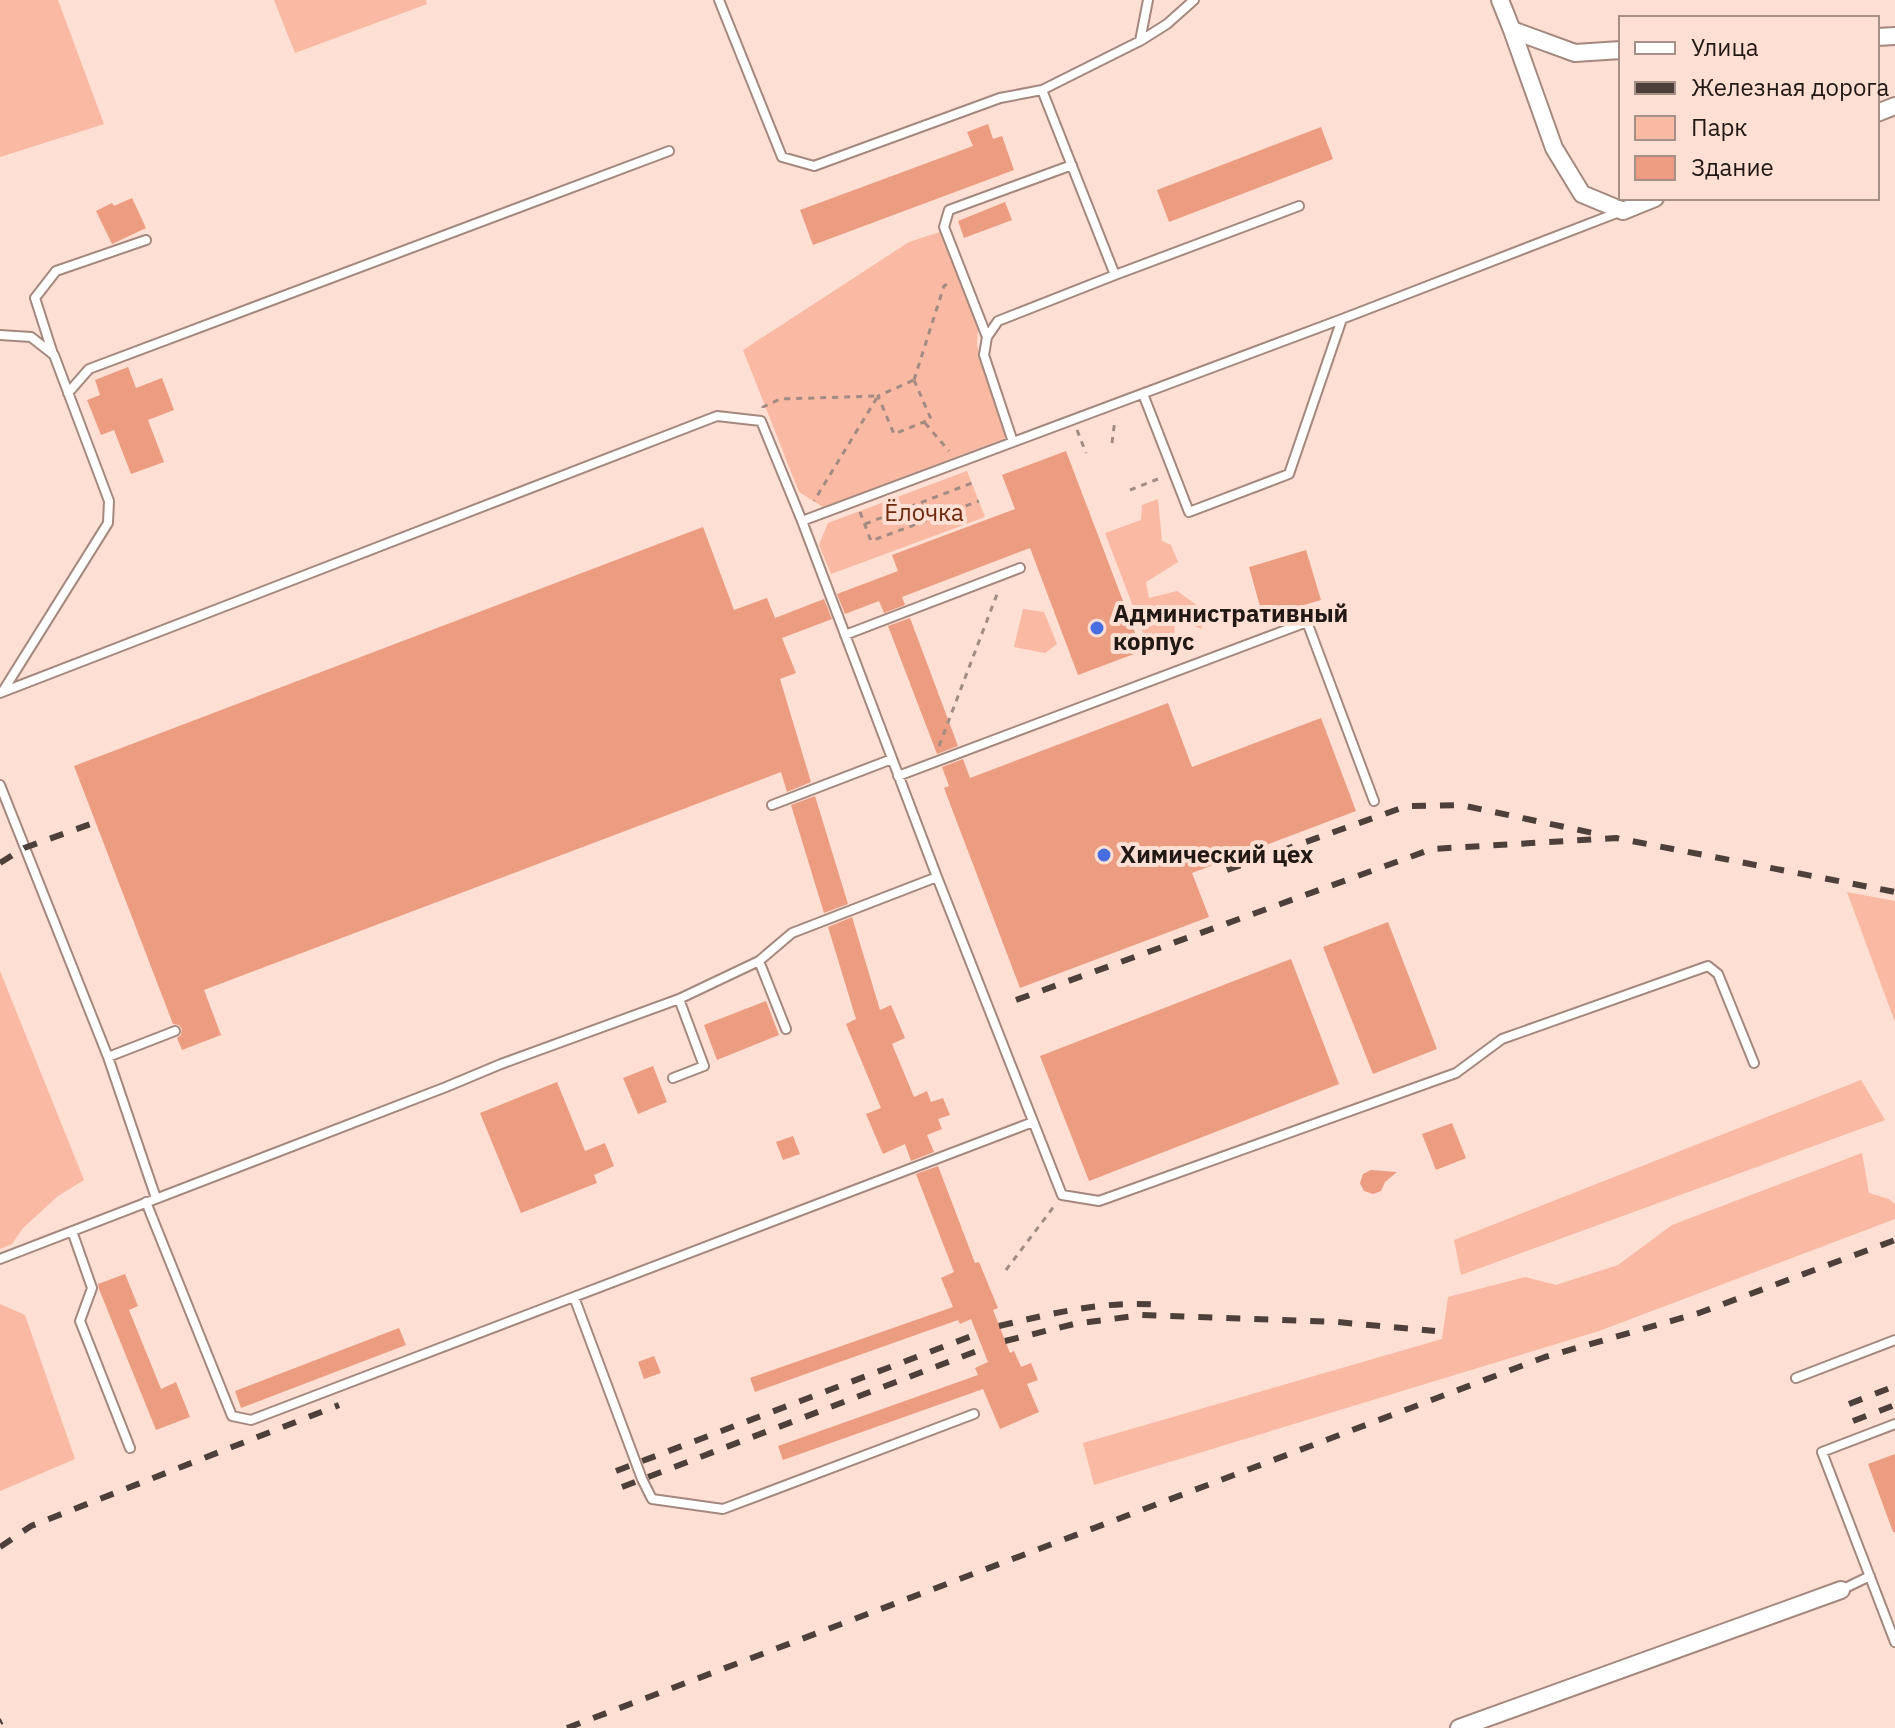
<svg xmlns="http://www.w3.org/2000/svg" width="1895" height="1728" font-family="'IBM Plex Sans',sans-serif">
	<rect width="100%" height="100%" fill="#fedfd4"/>
	<!-- green -->
	<path fill="#fab9a2" d="M0 0H58L104 124 0 157Z
		M274 0H426L427 4 295 53Z
		M940 232 978 327 977 345 1006 438 823 507 799 492 743 350 909 242Z
		M967 471 985 517 831 574 819 545 828 523Z
		M1158 499 1162 541 1171 545 1178 562 1146 582 1149 598 1177 591 1201 608 1202 629 1175 618 1174 641 1150 651 1105 533 1141 520 1142 505Z
		M1023 609 1044 612 1057 644 1045 653 1014 647Z
		M1847 892 1895 901V1022Z
		M0 971 84 1180 58 1196 23 1228 12 1244 0 1249Z
		M1861 1080 1885 1120 1461 1275 1454 1240Z
		M1862 1153 1869 1193 1889 1199 1895 1204V1219L1599 1331 1094 1485 1083 1443 1442 1339 1448 1297 1525 1277 1556 1285 1618 1265 1672 1225Z
		M0 1304 25 1315 75 1459 0 1491Z"/>
	<!-- building -->
	<path fill="#ec9d81" d="M988 124 993 139 1002 136 1014 170 813 245 800 210 973 146 967 132Z
		M1321 127 1333 159 1169 222 1157 190Z
		M132 198 146 228 112 244 96 211 112 203 114 206Z
		M1005 202 1012 220 964 238 958 221Z
		M128 367 136 388 162 378 174 410 148 420 164 462 131 474 114 430 101 435 87 400 100 395 95 380Z
		M1066 451 1142 651 1078 675 1030 548 902 597 905 605 884 613 879 601 845 614 837 594 898 571 892 555 1015 509 1002 475Z
		M703 527 734 610 767 598 775 618 824 599 832 619 782 638 796 673 780 679 811 782 787 792 781 772 204 990 221 1035 182 1050 177 1038 181 1035 182 1029 179 1025 173 1024 74 766Z
		M1306 550 1321 600 1263 617 1249 567Z
		M910 618 958 746 937 754 888 626Z
		M1168 703 1192 767 1321 718 1356 811 1192 873 1209 917 1020 988 944 788 949 786 942 767 963 759 970 778Z
		M815 796 848 904 824 913 791 805Z
		M852 917 880 1010 891 1005 905 1038 892 1044 914 1097 927 1091 931 1102 943 1098 950 1115 938 1119 942 1129 927 1135 934 1152 911 1161 905 1144 883 1154 866 1114 881 1108 846 1024 856 1019 828 927Z
		M1388 922 1437 1049 1373 1074 1323 947Z
		M1291 959 1339 1084 1089 1181 1040 1056Z
		M766 1001 779 1035 717 1060 704 1025Z
		M653 1066 667 1102 638 1114 623 1078Z
		M557 1082 585 1151 605 1143 614 1166 594 1175 597 1183 521 1213 480 1113Z
		M1452 1123 1466 1158 1436 1170 1422 1134Z
		M793 1136 800 1154 783 1160 776 1142Z
		M938 1166 975 1263 979 1262 998 1308 993 1310 1010 1353 1014 1351 1021 1367 1031 1363 1038 1380 1027 1384 1039 1412 1000 1429 983 1389 783 1460 778 1446 978 1375 975 1368 988 1362 971 1319 960 1324 958 1320 755 1392 750 1378 953 1307 941 1278 954 1272 916 1174Z
		M1371 1170 1397 1172 1385 1182 1381 1191 1373 1194 1364 1191 1360 1183 1363 1174Z
		M125 1274 138 1306 129 1310 161 1389 176 1382 190 1417 156 1430 99 1289 98 1284Z
		M399 1328 406 1345 241 1408 235 1391Z
		M654 1356 661 1373 644 1379 638 1362Z
		M1895 1454V1532H1893L1868 1464Z"/>
	<g fill="none" stroke-linecap="round" stroke-linejoin="round">
		<defs>
			<path id="lane" d="M719 0 782 157 814 166 1000 98 1042 90 1140 41 1167 24 1194 0
				M1140 41 1148 0
				M1042 90 1115 275
				M0 335 31 337 54 355 109 501 108 523 3 691
				M987 337 944 227 949 210 1072 165
				M53 354 35 298 56 271 146 240
				M68 393 89 369 669 151
				M1143 394 1189 512 1289 474 1342 319
				M1013 442 984 355 987 337 998 321 1115 275 1299 206
				M845 635 1020 568
				M0 693 717 416 761 421 802 521
				M898 776 1307 622 1374 801
				M0 785 108 1057 156 1198
				M772 805 892 759
				M937 877 1062 1195 1099 1201 1456 1073 1502 1039 1708 966 1718 974 1754 1063
				M759 961 786 1029
				M108 1057 175 1031
				M673 1078 704 1066 679 999
				M146 1202 232 1416 251 1420 1033 1122
				M72 1231 92 1288 80 1321 130 1448
				M0 1259 446 1087 501 1064 679 999 759 961 792 933 937 877 802 521 1342 319 1622 211
				M574 1297 642 1479 652 1499 723 1509 974 1414
				M1796 1378 1895 1340
				M1895 1424 1822 1452 1895 1642
				M1841 1590 1870 1576"/>
			<path id="street" d="M1500 0 1512 30 1575 53 1621 50
				M1512 30 1554 148 1582 194 1623 211 1655 198
				M1877 37 1895 36
				M1877 113 1895 106
				M1459 1728 1841 1590"/>
		</defs>
		<!-- lane casing -->
		<use href="#lane" stroke="#a4887e" stroke-width="12"/>
		<!-- street casing -->
		<use href="#street" stroke="#a4887e" stroke-width="20"/>
		<!-- path -->
		<path stroke="#a18b83" stroke-width="3" stroke-dasharray="6 6" stroke-linecap="butt" d="M914 380 931 419 894 434 878 396Z
			M914 380 944 286 952 281
			M763 408V407L780 399 878 396 814 501
			M925 423 949 451
			M1077 430 1086 453
			M1112 443 1115 419
			M1130 490 1163 477
			M860 512 871 541 979 501
			M865 524 972 483
			M939 746 999 589
			M1006 1270 1055 1205"/>
		<!-- lane -->
		<use href="#lane" stroke="#fff" stroke-width="8"/>
		<!-- street -->
		<use href="#street" stroke="#fff" stroke-width="16"/>
		<!-- rail -->
		<path stroke="#4d3f3a" stroke-width="6" stroke-dasharray="14 14" stroke-linecap="butt" d="M0 863 24 848 96 822
			M1227 870 1407 806 1461 805 1593 833
			M1016 1000 1432 849 1616 838 1895 892
			M999 1326C1054 1313 1105 1300 1162 1305
			M1005 1341 1074 1324 1142 1315 1337 1322 1435 1331
			M1849 1404 1895 1386
			M1853 1421 1895 1405
			M616 1471 977 1334
			M622 1487 982 1349
			M0 1547 31 1526 339 1405
			M0 1722 2 1721
			M567 1728 1545 1357 1699 1313 1895 1240"/>
	</g>
	<!-- markers -->
	<g fill="#476ee1" stroke="#fedfd4" stroke-width="3">
		<circle cx="1097" cy="628" r="8"/>
		<circle cx="1104" cy="855" r="8"/>
	</g>
	<g text-anchor="middle" stroke-width="8" stroke-linejoin="round" paint-order="stroke">
		<!-- park labels -->
		<g font-size="24" fill="#702a0d" stroke="#fedfd4">
			<text x="924" y="521">Ёлочка</text>
		</g>
		<!-- poi labels -->
		<g font-size="24" font-weight="bold" fill="#221814" stroke="#fedfd4" text-anchor="start">
			<text x="1113" y="622">Административный<tspan x="1113" dy="28">корпус</tspan></text>
			<text x="1120" y="863">Химический цех</text>
		</g>
	</g>
	<!-- legend -->
	<rect x="1619" y="16" width="260" height="184" fill="#fedfd4" stroke="#a68f87" stroke-width="2"/>
	<rect x="1635" y="42" width="40" height="12" fill="#ffffff" stroke="#a68f87" stroke-width="2"/>
	<text x="1691" y="56" font-size="24" fill="#221814">Улица</text>
	<rect x="1635" y="82" width="40" height="12" fill="#4d3f3a" stroke="#a68f87" stroke-width="2"/>
	<text x="1691" y="96" font-size="24" fill="#221814">Железная дорога</text>
	<rect x="1635" y="116" width="40" height="24" fill="#fab9a2" stroke="#a68f87" stroke-width="2"/>
	<text x="1691" y="136" font-size="24" fill="#221814">Парк</text>
	<rect x="1635" y="156" width="40" height="24" fill="#ec9d81" stroke="#a68f87" stroke-width="2"/>
	<text x="1691" y="176" font-size="24" fill="#221814">Здание</text>
</svg>
